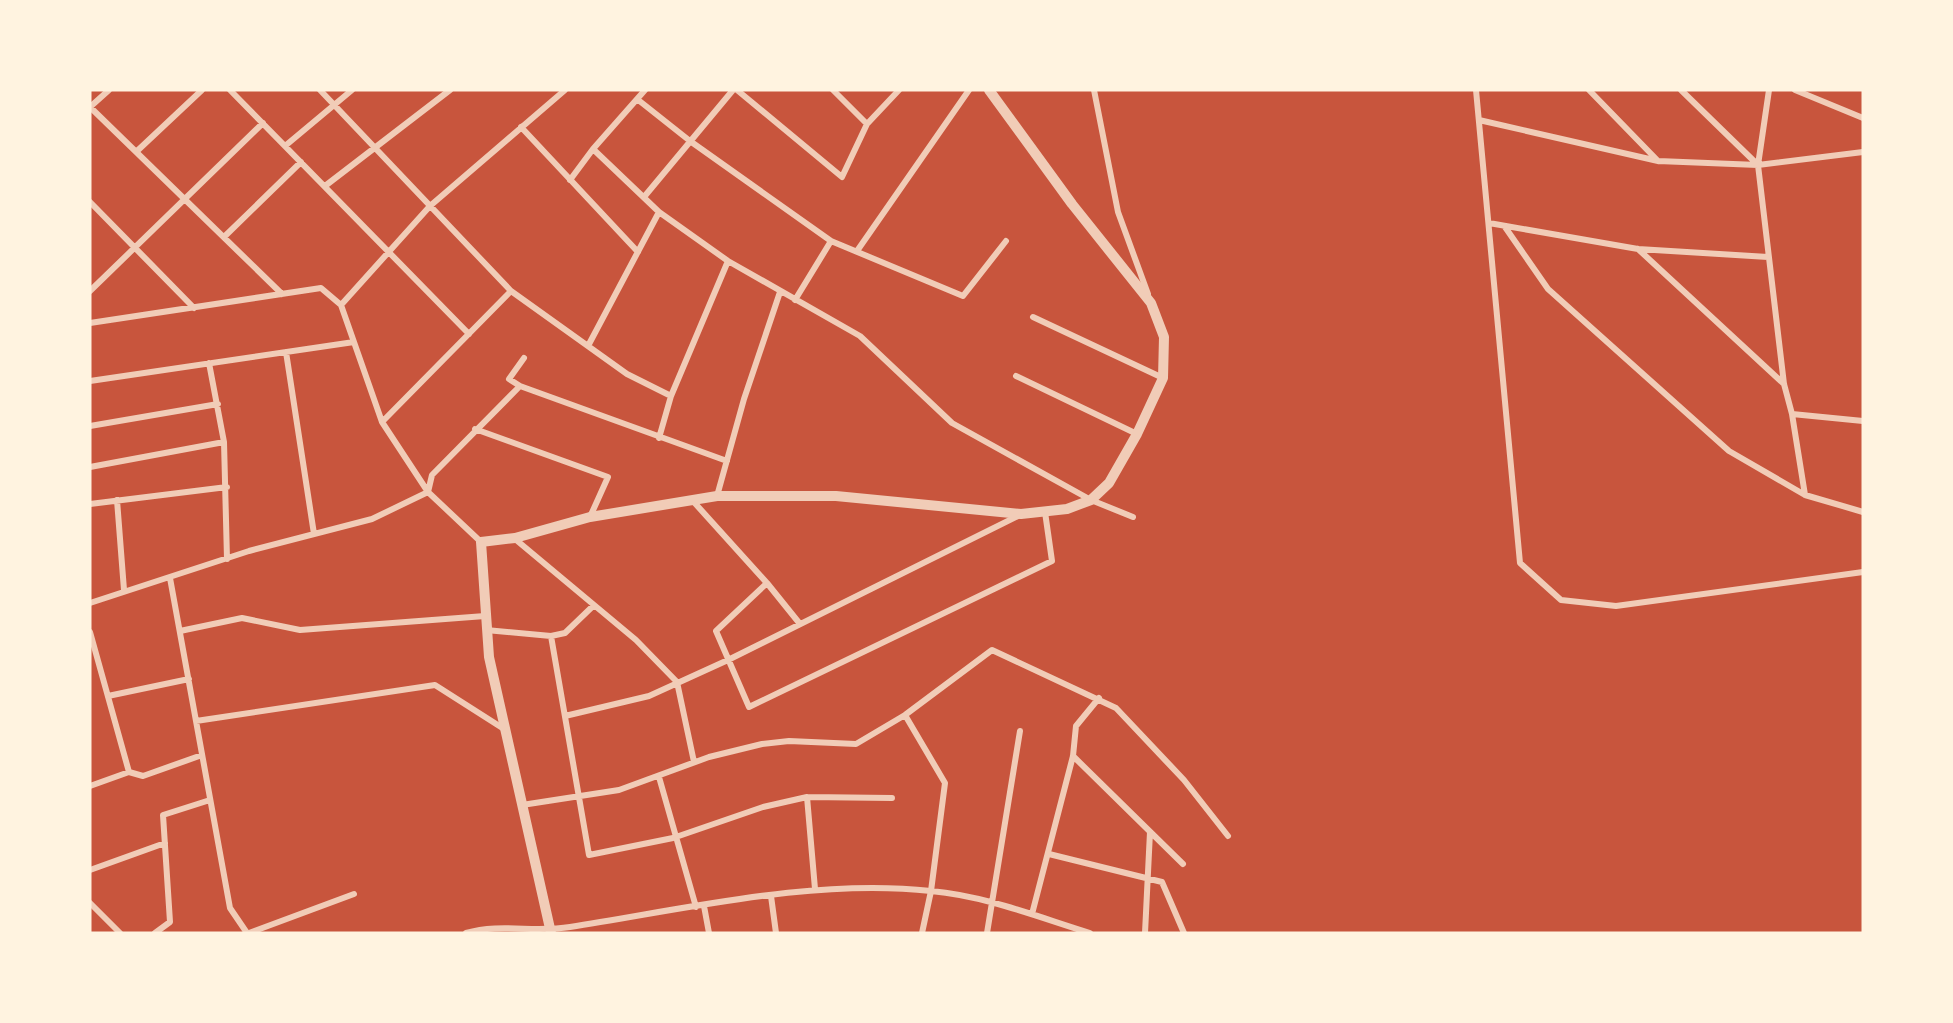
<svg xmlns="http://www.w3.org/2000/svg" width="1953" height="1023" font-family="'Noto Serif',serif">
	<rect width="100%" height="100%" fill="#c8553d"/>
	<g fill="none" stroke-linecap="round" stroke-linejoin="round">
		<!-- minor -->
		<path stroke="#f1ccb7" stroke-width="6" d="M230 90 469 334
			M320 90 511 291 627 374 671 396
			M737 90 842 177 867 124 899 90
			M833 90 867 124
			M1094 90 1118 212 1148 294
			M1476 90 1520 563 1561 600 1616 606 1863 572
			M1589 90 1658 161
			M1681 90 1758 165
			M1769 90 1758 165 1784 384 1792 414 1805 495
			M1795 90 1863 118
			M637 99 690 141 831 241 963 296 1006 241
			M90 107 282 294
			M90 107 109 90
			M1479 120 1658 161 1758 165 1863 152
			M521 127 638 252
			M285 146 352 90
			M593 149 659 212 728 261 860 336 952 423 1091 500 1133 517
			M136 152 202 90
			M570 180 593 149 645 90
			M325 186 450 90
			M644 197 733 90
			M90 202 194 308
			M1489 223 1638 249 1768 257
			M1505 227 1548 289 1729 451 1805 495 1863 512
			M224 237 301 162
			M1638 249 1784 384
			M857 251 969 90
			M90 291 263 123
			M795 300 831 241
			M341 305 430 206 565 90
			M1033 317 1163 378
			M90 323 321 288 341 305 382 422 428 492 481 542
			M588 346 659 212
			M286 352 314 534
			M209 363 224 442 227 559
			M1016 376 1137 434
			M90 381 354 342
			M520 386 509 379 524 358
			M1792 414 1863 421
			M382 422 511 291
			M90 426 218 404
			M475 429 608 477 590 517
			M659 438 671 396 728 261
			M90 467 224 442
			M717 496 744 399 780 292
			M117 500 124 590
			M692 500 767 583 800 624
			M90 504 227 487
			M515 539 636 640 677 682 694 762
			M170 578 230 908 247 933
			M767 583 716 631 749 707 1052 561 1045 512
			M90 603 249 551 372 519 428 492 432 475 520 386 727 461
			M486 630 551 636 565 633 593 606
			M180 631 242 618 300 630 485 616
			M90 632 129 772
			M551 636 589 855 673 838 763 807 807 797 892 798
			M108 696 189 679
			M905 715 945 783 931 891 922 933
			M565 716 649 696 728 660 1018 516
			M196 721 435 685 504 729
			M1073 756 1183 864
			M659 777 696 907
			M90 786 129 772 143 776 202 755
			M807 797 815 889
			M522 805 619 790 709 757 762 744 789 741 856 744 905 715 992 650 1116 708 1184 780 1228 836
			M1049 854 1162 882 1184 933
			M90 870 165 843
			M771 896 776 933
			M90 903 120 933
			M704 906 709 933
			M1032 914 1073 756 1076 726 1099 698
			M155 933 170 922 163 815 210 800
			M249 933 354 894
			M466 933C501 923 534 933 570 927 686 909 814 878 931 891 986 896 1038 917 1090 933
			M987 933 1020 731
			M1145 933 1150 832"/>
		<!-- tertiary -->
		<path stroke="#f1ccb7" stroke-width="10" d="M551 933 489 657 481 542 515 538 590 517 717 496H836L1021 514 1067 509 1091 500 1109 483 1137 434 1163 378 1164 337 1151 303 1072 204 989 90"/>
	</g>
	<!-- border -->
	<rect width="1953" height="1023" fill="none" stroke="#fff3e0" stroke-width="183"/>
</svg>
